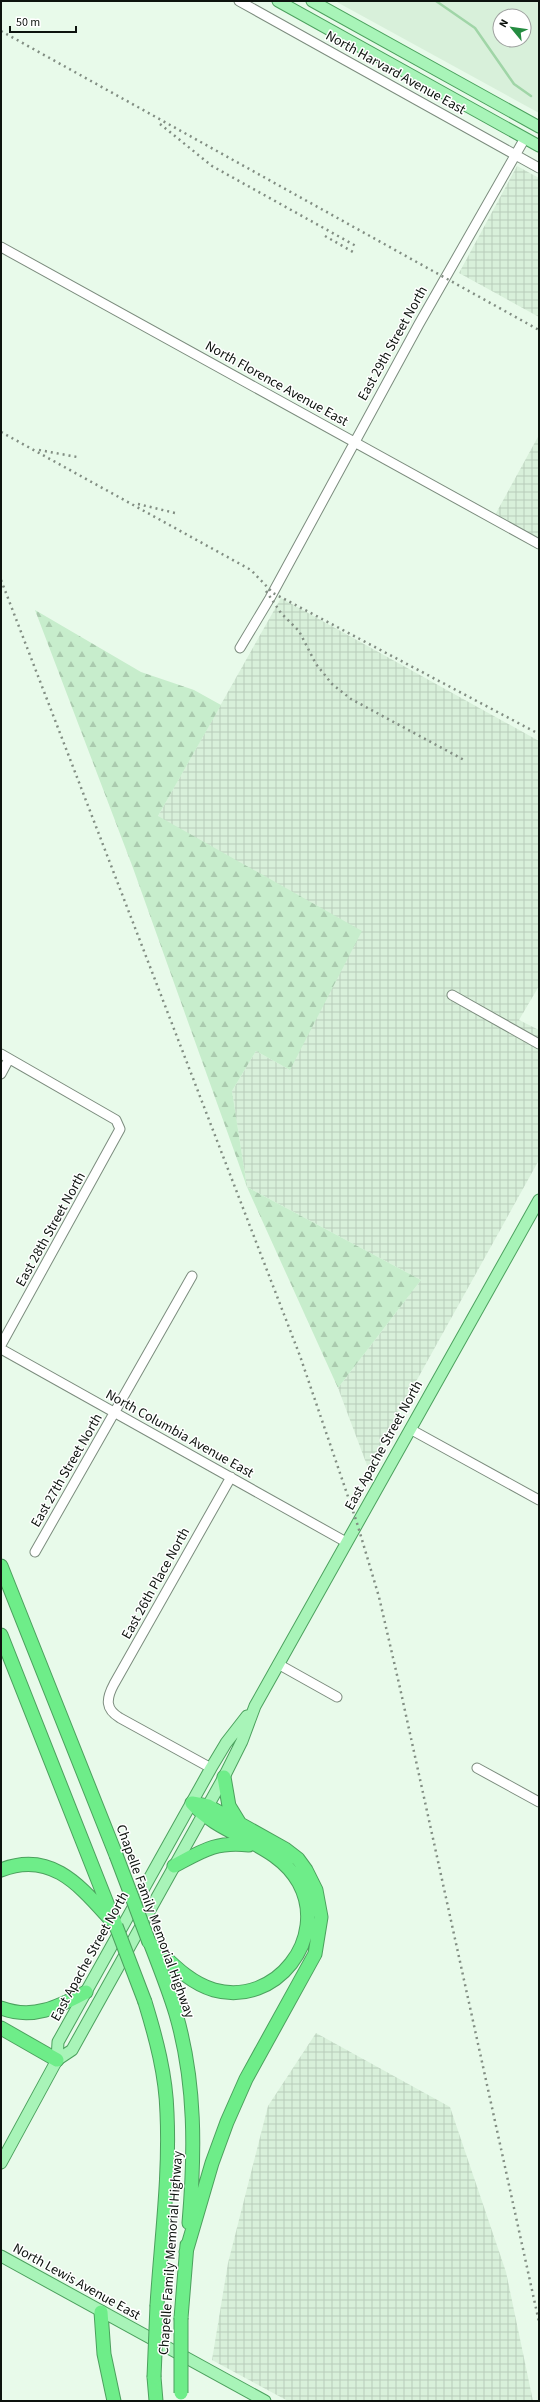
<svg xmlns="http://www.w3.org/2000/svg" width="540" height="2402" font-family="'Source Sans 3',sans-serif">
	<defs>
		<pattern id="industrial-grid" width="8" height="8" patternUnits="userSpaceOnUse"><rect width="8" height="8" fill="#d8f0da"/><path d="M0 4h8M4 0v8" fill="none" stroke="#b8cdba"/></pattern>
		<pattern id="forest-firs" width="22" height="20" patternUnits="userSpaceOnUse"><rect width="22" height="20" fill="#c7edcc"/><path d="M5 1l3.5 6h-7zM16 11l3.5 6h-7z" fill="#aacaae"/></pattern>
	</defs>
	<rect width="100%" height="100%" fill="#e8faea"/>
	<!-- built -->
	<path fill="#d8f0da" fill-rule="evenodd" d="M335 1H539V113ZM500 16H524V40H500Z"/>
	<!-- industrial -->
	<path fill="url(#industrial-grid)" d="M517 166 539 178V317L459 273Z
		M539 435V539L495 515Z
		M281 598 539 741V986L519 1020 539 1030V1160L368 1468 338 1388 421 1280 247 1187 232 1091 256 1051 290 1070 158 816Z
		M316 2033 450 2107 506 2272 533 2401H288L212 2360 228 2263 268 2106Z"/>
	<!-- forest -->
	<path fill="url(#forest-firs)" d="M35 610 141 672 194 690 221 705 158 816 362 931 290 1070 256 1051 232 1091 247 1187 421 1280 338 1388 247 1187 133 868Z"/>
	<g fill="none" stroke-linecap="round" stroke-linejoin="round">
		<!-- stream -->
		<path stroke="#a0d5a7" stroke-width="2.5" d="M436 1 475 28 514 84 531 96"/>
		<defs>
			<path id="minor" d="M239 1 539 168
				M1 247 539 544
				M240 648 270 598 419 324 525 138
				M452 995 539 1044
				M1 1054 116 1120 120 1129 1 1345
				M1 1074 9 1059
				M1 1349 346 1542
				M410 1429 539 1500
				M35 1552 192 1276
				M278 1664 337 1697
				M211 1768 120 1718C105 1709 106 1699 114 1684L231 1477
				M477 1768 539 1802"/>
			<path id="major" d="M278 1 539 146
				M312 1 539 127
				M57 2060 58 2042 211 1768 226 1743 247 1716
				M1 2163 57 2060 72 2050 224 1777 242 1741 255 1706 539 1200
				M1 2256 265 2401"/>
			<path id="highway" d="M1 1566 116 1855
				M1 1635 116 1926
				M224 1777 229 1806 240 1824
				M174 1866C202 1851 216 1841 249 1845
				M1 1870C51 1850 80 1886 110 1919
				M149 1942C169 1960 187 1982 214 1990 276 2007 329 1938 299 1883 277 1842 221 1837 192 1803
				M151 1945C160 1968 169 1991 176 2014 196 2083 195 2153 189 2223
				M145 2002C156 2038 166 2075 167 2113 170 2177 161 2241 157 2305
				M1 2008C33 2020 58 2007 86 1992
				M1 2028 57 2060
				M186 2252 212 2163 227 2122 246 2079 315 1954 321 1917 316 1890 306 1870 298 1859 285 1849 208 1806 192 1803
				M101 2312 104 2354 114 2401
				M181 2318 187 2245
				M154 2377 156 2401"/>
		</defs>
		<!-- minor casing -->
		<use href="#minor" stroke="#7c8c7e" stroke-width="11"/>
		<!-- major casing -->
		<use href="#major" stroke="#4ca15e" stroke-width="13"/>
		<!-- highway casing -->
		<use href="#highway" stroke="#4ca15e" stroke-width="15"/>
		<!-- minor -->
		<use href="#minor" stroke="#fff" stroke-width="9"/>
		<!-- major -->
		<use href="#major" stroke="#a8f4b8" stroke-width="11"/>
		<!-- highway -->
		<use href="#highway" stroke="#6eed89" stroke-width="13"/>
		<!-- rail -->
		<path stroke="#828e83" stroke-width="2.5" stroke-dasharray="2 4" stroke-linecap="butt" d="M1 31 539 330
			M160 124 212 166 356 246
			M325 236 353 252
			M1 432 251 570 273 593 539 734
			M39 450 77 457
			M138 504 175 513
			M1 580 300 1356 357 1523 379 1597 400 1688 539 2322
			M266 591 281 613 299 631 316 664 332 684 351 699 466 761"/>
		<defs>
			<path id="highway-bridge" d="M116 1855 149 1942
				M116 1926 145 2002
				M154 2377 157 2305
				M181 2393V2318"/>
		</defs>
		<!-- highway-bridge casing -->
		<use href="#highway-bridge" stroke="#4ca15e" stroke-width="15" stroke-linecap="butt"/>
		<!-- highway-bridge -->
		<use href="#highway-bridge" stroke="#6eed89" stroke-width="13"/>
	</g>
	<g text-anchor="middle" stroke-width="3" stroke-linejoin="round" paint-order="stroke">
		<!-- street labels -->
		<g font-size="14" fill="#0d130e" stroke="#fff">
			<text transform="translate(396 72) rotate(29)" y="5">North Harvard Avenue East</text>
			<text transform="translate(392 343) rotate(-61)" y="5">East 29th Street North</text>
			<text transform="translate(277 383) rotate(29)" y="5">North Florence Avenue East</text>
			<text transform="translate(50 1229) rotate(-61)" y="5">East 28th Street North</text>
			<text transform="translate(180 1433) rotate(29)" y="5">North Columbia Avenue East</text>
			<text transform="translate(383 1445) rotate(-61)" y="5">East Apache Street North</text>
			<text transform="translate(66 1470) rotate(-60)" y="5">East 27th Street North</text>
			<text transform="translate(155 1583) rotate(-61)" y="5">East 26th Place North</text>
			<text transform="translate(156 1921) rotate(70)" y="5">Chapelle Family Memorial Highway</text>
			<text transform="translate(89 1956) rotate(-61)" y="5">East Apache Street North</text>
			<text transform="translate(170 2253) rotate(-86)" y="5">Chapelle Family Memorial Highway</text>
			<text transform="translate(77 2281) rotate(29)" y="5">North Lewis Avenue East</text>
		</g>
	</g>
	<!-- border -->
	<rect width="540" height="2402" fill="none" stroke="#0d130e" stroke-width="4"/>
	<!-- north arrow -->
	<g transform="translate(512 28) rotate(299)"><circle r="19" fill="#ffffff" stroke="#9ea19f"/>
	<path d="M0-3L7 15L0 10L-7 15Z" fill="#258c41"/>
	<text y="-6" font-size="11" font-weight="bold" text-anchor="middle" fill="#0d130e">N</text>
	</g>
	<!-- scale -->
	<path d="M10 26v6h66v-6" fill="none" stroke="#0d130e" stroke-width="2"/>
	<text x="16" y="26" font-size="12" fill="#0d130e" stroke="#ffffff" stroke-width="3" paint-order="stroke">50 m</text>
</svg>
